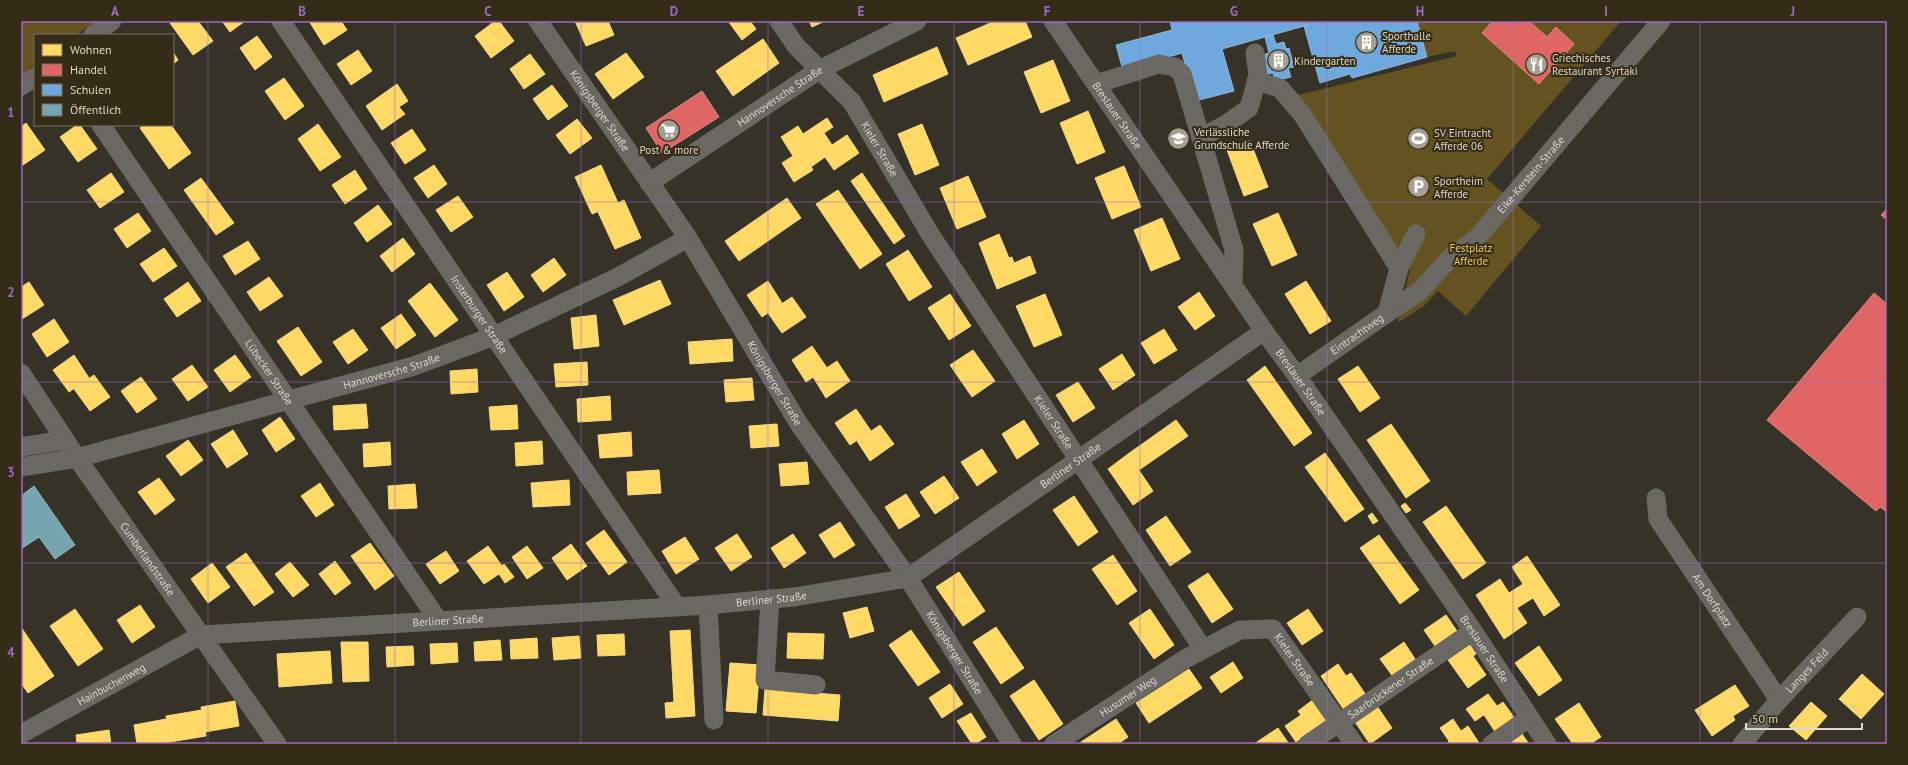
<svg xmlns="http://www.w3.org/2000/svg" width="1908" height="765" font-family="'PT Sans',sans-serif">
	<rect width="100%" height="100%" fill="#373227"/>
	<!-- green -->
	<path fill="#645220" d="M21 21H96L76 35H35V65L21 75Z
		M1417 21H1621L1487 179 1541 226 1466 316 1438 291 1424 306 1399 322 1398 319 1410 270 1388 260 1290 97 1457 56 1455 51 1427 57Z"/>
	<!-- homes -->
	<path fill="#ffd966" stroke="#f5d985" d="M174 21H198L213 41 193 55 170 23Z
		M222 21H245L230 32Z
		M309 21H341L347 30 324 45Z
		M495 21H499L514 41 491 58 475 36Z
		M575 21H608L614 35 586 46Z
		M728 21H750L756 29 742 40Z
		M809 21H825L812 27Z
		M995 21H1025L1032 37 968 65 956 38Z
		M257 36 272 57 255 70 240 48Z
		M763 39 779 63 733 96 716 71Z
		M937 47 948 74 884 102 873 75Z
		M358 50 372 71 351 85 337 64Z
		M173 52 178 60 173 64Z
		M626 53 644 77 613 99 595 74Z
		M530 54 545 74 524 89 510 69Z
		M1053 60 1070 101 1041 113 1024 72Z
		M284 78 304 106 285 120 265 91Z
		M397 84 408 101 399 107 405 114 382 130 366 106Z
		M552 85 568 106 548 120 533 99Z
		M1088 111 1105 152 1077 164 1060 123Z
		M827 118 833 127 824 133 832 145 847 135 859 153 834 170 825 157 811 167 813 170 794 182 782 163 793 156 781 137 798 126 803 134Z
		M577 119 592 138 570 154 556 135Z
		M26 123 45 150 23 165 21 161V127Z
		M318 124 341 157 320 171 298 139Z
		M922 124 939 165 915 175 898 134Z
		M77 125H80L97 149 78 162 60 137Z
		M144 125H171L191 153 169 169 140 128Z
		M412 129 426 150 405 164 391 143Z
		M1250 141 1268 187 1244 196 1227 150Z
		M434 165 447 184 428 198 414 178Z
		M601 165 618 203 592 214 575 177Z
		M1124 166 1141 207 1112 219 1095 178Z
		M355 170 367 189 345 204 332 185Z
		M111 173 124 192 100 208 87 190Z
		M862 173 905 236 894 244 851 181Z
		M968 176 986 217 957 229 940 188Z
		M201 178 234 223 216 235 184 190Z
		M838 190 882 254 860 269 816 204Z
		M458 196 473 217 451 232 436 210Z
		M787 198 801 218 739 261 725 241Z
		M624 200 641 238 615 249 598 212Z
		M378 205 392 224 367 242 354 223Z
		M138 213 151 231 127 248 114 229Z
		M1278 213 1297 255 1272 266 1253 224Z
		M1162 218 1180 259 1151 271 1134 230Z
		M999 234 1009 258 1012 257 1014 263 1030 256 1036 273 997 289 979 243Z
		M403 238 415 254 392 272 380 256Z
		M248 241 260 259 235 275 223 256Z
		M164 248 177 266 153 282 140 264Z
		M908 250 932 287 909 301 886 264Z
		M554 258 566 275 543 292 531 275Z
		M507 272 524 297 504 311 487 285Z
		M269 277 283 296 260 311 247 292Z
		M660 280 671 304 624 325 613 300Z
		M768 281 782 303 762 317 747 295Z
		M1306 281 1331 321 1310 334 1285 294Z
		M29 282 44 305 22 319 21 287Z
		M188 282 201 301 177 317 164 299Z
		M430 283 458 320 435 337 408 301Z
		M1199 292 1215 316 1195 330 1178 307Z
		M950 294 971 326 949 340 928 308Z
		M1045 294 1062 335 1034 347 1016 306Z
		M792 297 806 317 782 333 768 313Z
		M401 314 416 335 396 349 381 328Z
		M596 315 599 346 574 349 571 318Z
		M54 319 69 342 47 357 32 334Z
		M298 327 322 362 301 376 277 341Z
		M353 329 368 350 348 364 333 342Z
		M1164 329 1177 350 1154 364 1141 343Z
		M732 339 733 361 690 364 688 342Z
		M812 346 827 368 806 382 792 360Z
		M973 350 995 381 972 397 950 365Z
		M1122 354 1135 375 1113 390 1099 369Z
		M74 355 89 378 69 392 53 370Z
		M235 355 251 377 230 392 214 370Z
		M837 361 850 381 826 398 813 377Z
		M587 362 588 385 556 387 554 364Z
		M192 365 208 387 188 401 172 379Z
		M1265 366 1312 433 1294 446 1247 380Z
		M1358 366 1380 398 1360 412 1338 379Z
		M477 369 478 392 451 394 450 371Z
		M94 375 110 397 90 411 74 389Z
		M141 377 157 399 137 413 121 391Z
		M752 378 754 400 726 402 724 380Z
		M1078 382 1095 408 1073 422 1056 395Z
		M610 396 611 420 578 422 577 399Z
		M366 404 368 428 334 430 333 406Z
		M517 405 518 429 491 430 489 407Z
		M856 409 871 431 850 445 835 423Z
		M280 417 295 439 276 452 262 430Z
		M1024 420 1039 444 1017 459 1002 434Z
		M1176 420 1188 436 1139 470 1128 454Z
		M777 424 779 446 751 448 749 426Z
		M1391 424 1430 481 1406 498 1367 440Z
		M880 425 894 444 870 461 857 441Z
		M233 430 248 454 227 468 211 444Z
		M631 432 632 456 600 458 598 435Z
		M188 440 203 460 181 476 166 456Z
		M542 441 543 464 516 466 515 443Z
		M390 442 391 465 364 467 363 444Z
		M982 449 997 472 977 486 961 462Z
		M1325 453 1364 509 1345 522 1305 467Z
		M1128 454 1153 491 1133 505 1108 469Z
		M807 462 809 484 781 486 779 464Z
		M659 470 661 493 628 495 627 472Z
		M944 476 959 498 935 514 920 492Z
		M159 478 175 500 155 515 138 492Z
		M569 480 570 505 533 507 531 483Z
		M320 483 334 505 316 517 301 496Z
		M415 484 417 508 389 509 388 486Z
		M906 494 920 516 899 529 885 507Z
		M1074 496 1098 532 1078 546 1053 510Z
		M1405 503 1411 510 1406 513 1401 506Z
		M1446 506 1486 563 1463 579 1423 522Z
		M1372 513 1378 521 1373 524 1368 516Z
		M1166 516 1191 552 1170 566 1146 530Z
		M840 522 855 545 834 558 819 535Z
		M604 530 627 562 609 575 586 543Z
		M737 534 752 557 731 571 715 548Z
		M793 534 806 553 784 568 771 548Z
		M1379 535 1419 590 1400 604 1360 548Z
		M685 537 699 559 676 574 662 551Z
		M370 543 394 576 375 590 351 556Z
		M571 544 587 566 567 580 552 558Z
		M488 546 502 566 504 564 514 577 505 583 499 574 484 584 467 561Z
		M527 546 543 568 527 579 512 557Z
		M446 551 459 571 440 584 426 564Z
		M246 553 274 592 254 606 226 567Z
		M1113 555 1137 591 1117 605 1092 569Z
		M1527 556 1560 605 1544 616 1533 598 1517 608 1527 623 1504 639 1476 595 1500 579 1509 593 1523 584 1512 567Z
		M335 561 351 583 335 595 319 574Z
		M290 562 309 585 293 597 275 574Z
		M212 563 230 587 208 603 191 579Z
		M959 572 985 611 963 626 936 587Z
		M1208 573 1233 609 1212 623 1188 586Z
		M140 605 155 627 132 643 117 620Z
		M867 607 874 631 850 638 843 613Z
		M75 609 103 649 78 666 50 626Z
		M1150 609 1174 645 1154 659 1129 623Z
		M1308 609 1323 631 1302 645 1287 623Z
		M1446 615 1459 634 1437 649 1424 630Z
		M21 627 54 676 28 693 21 683Z
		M996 627 1024 668 1001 684 973 642Z
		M690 630 695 716 666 718 665 703 674 702 670 631Z
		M911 630 940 672 918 686 889 645Z
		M788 633 824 634 823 659 787 658Z
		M624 634 625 655 598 656 597 635Z
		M579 636 581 658 554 660 552 638Z
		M537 638 538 658 511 659 510 640Z
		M500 640 502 660 475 661 474 642Z
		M341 642H368L369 681 343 682Z
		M1404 642 1417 662 1394 678 1380 659Z
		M457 643 458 662 431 664 430 644Z
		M1470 645 1476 654 1473 656 1486 675 1468 688 1448 660Z
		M413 646 414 665 387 667 386 647Z
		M1539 646 1562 680 1539 696 1515 663Z
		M330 651 332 683 279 687 277 654Z
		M1233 662 1243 678 1221 693 1210 677Z
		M730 663 760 665 756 713 726 711Z
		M1338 664 1346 676 1351 673 1366 695 1344 710 1321 676Z
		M1189 669 1202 688 1149 723 1136 703Z
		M1862 674 1884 694 1861 719 1839 699Z
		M1034 680 1063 724 1039 740 1010 696Z
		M950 684 963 704 942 718 929 698Z
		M1735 685 1749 706 1733 716 1735 720 1712 736 1695 710Z
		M765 689 840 695 838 721 763 715Z
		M1488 694 1497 706 1475 721 1466 709Z
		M1314 699 1328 719 1296 742 1285 726 1301 715 1298 711Z
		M235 701 239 726 205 732 201 707Z
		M1503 702 1516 720 1496 733 1484 715Z
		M1811 702 1827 716 1806 740 1789 726Z
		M1579 703 1601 737 1590 744H1573L1555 719Z
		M1377 706 1392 728 1370 744 1355 722Z
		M202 710 206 736 170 742 166 716Z
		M971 713 986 737 975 744H972L957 721Z
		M166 719 170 744H137L134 725Z
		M1116 719 1128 737 1118 744H1078Z
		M1453 719 1461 731 1468 726 1479 743 1447 744 1449 741 1440 728Z
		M1278 728 1289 744H1254Z
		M109 730 111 744H77L76 735Z
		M1522 734 1529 744H1512L1510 742Z"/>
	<!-- shops -->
	<path fill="#e06666" stroke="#df8885" d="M1493 21H1529L1547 37 1556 27 1574 44 1539 84 1482 33Z
		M702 91 719 117 662 153 646 128Z
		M1887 209V220L1881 215Z
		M1874 293 1887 304V512L1880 507 1876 511 1767 420Z"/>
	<!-- schools -->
	<path fill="#6fa8dc" stroke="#90b7d7" d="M1170 21H1307L1308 25 1222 49 1234 91 1195 101 1182 53 1123 70 1116 45 1172 30Z
		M1307 21H1417L1427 57 1352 78 1350 74 1320 83 1304 26 1308 25Z
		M1273 35 1276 44 1284 42 1286 49 1289 48 1294 67 1288 68 1291 77 1275 81 1273 73 1268 74 1263 55 1269 53 1265 37Z"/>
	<!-- public -->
	<path fill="#76a5af" stroke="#95b5b8" d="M34 486 75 545 55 559 39 537 21 549V496Z"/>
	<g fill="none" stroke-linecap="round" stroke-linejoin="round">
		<!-- minor -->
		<g stroke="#696862" stroke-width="19">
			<path id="s1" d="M281 21 677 607"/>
			<path id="s2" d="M538 21 688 238 799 424 908 578 1012 744"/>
			<path id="s3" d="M779 21 796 46 852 102 930 234 1203 649"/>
			<path id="s4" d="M1053 21 1264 331 1297 376 1473 631 1547 744"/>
			<path d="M93 35 112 21"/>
			<path d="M1256 81 1280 88 1302 114 1399 268"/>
			<path d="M1096 84 1159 64 1175 67 1182 74 1234 250 1233 285"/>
			<path d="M21 86 35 77"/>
			<path id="s5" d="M101 125 438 620"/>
			<path d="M1201 138 1228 123 1249 108 1258 76 1255 53"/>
			<path id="s6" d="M649 183 819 70 917 21"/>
			<path id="s7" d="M1387 313 1419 292 1452 256 1477 238 1661 21"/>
			<path id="s8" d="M21 373 77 458 277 744"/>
			<path id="s9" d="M1297 376 1387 313 1399 268 1416 234"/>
			<path d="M21 447 65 440"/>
			<path id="s10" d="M21 467 77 458 414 366 494 336 618 277 688 238"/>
			<path id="s11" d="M1656 498 1658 519 1779 700"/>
			<path d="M770 599 765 680 816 685"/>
			<path d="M708 605 714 720"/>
			<path id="s12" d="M21 734 201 635 708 605 794 597 908 578 1264 331"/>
			<path id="s13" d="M1054 744 1185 659 1240 630 1273 629 1354 744"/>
			<path id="s14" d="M1308 744 1473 631"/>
			<path d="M1492 744 1529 718"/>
			<path id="s15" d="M1742 744 1779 700 1857 617"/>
		</g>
	</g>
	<!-- grid -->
	<path fill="none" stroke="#9e69c4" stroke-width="1" stroke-opacity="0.55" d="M208 21V744M395 21V744M581 21V744M768 21V744M954 21V744M1140 21V744M1327 21V744M1513 21V744M1700 21V744M21 202H1887M21 382H1887M21 563H1887"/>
	<!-- icons -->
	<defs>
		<symbol id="building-disc" viewBox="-11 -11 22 22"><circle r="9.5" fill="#a49f92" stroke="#342c16"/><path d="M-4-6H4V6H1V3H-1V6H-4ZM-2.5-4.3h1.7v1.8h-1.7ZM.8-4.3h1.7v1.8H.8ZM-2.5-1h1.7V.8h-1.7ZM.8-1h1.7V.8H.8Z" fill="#fff"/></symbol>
		<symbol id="restaurant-disc" viewBox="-11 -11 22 22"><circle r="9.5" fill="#a49f92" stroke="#342c16"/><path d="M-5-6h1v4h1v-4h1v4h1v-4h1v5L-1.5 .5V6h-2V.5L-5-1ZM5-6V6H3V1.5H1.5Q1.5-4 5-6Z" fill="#fff"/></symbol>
		<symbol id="supermarket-disc" viewBox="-11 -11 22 22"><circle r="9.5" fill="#a49f92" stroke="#342c16"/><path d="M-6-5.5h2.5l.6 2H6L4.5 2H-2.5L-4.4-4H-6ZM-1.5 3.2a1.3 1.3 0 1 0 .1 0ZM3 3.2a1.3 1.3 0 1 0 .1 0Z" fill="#fff"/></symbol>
		<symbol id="school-disc" viewBox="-11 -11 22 22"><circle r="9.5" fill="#a49f92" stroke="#342c16"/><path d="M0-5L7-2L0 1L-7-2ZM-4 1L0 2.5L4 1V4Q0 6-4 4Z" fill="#fff"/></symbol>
		<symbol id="stadium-disc" viewBox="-11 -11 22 22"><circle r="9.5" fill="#a49f92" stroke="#342c16"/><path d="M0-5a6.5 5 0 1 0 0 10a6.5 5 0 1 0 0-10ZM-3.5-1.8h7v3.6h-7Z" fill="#fff"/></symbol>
		<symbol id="parking-disc" viewBox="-11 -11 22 22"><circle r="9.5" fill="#a49f92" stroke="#342c16"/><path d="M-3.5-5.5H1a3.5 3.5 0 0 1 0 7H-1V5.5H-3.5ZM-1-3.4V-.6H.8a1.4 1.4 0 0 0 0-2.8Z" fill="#fff"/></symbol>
	</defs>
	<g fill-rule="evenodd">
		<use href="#building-disc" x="1354" y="30" width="25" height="25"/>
		<use href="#building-disc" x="1266" y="48" width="25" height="25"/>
		<use href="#restaurant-disc" x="1524" y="52" width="25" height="25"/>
		<use href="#supermarket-disc" x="656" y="118" width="25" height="25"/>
		<use href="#school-disc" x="1166" y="126" width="25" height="25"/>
		<use href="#stadium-disc" x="1406" y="126" width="25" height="25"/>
		<use href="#parking-disc" x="1406" y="174" width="25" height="25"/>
	</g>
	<g text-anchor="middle" stroke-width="4" stroke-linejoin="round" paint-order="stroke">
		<!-- poi labels -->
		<g font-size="11" fill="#ded9cc" stroke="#342c16" text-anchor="start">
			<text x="1382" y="40">Sporthalle<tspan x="1382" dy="13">Afferde</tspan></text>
			<text x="1552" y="62">Griechisches<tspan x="1552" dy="13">Restaurant Syrtaki</tspan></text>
			<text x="1294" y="65">Kindergarten</text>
			<text x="1194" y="136">Verlässliche<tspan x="1194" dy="13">Grundschule Afferde</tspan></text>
			<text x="1434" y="137">SV Eintracht<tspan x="1434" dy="13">Afferde 06</tspan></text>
			<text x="669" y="154" text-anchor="middle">Post &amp; more</text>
			<text x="1434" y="185">Sportheim<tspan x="1434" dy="13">Afferde</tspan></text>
		</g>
		<!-- street labels -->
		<g font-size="11" fill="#ded9cc" stroke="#342c16">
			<text dy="4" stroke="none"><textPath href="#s6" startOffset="157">Hannoversche Straße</textPath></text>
			<text dy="4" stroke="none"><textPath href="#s2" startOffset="109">Königsberger Straße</textPath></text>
			<text dy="4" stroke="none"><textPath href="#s4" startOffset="114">Breslauer Straße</textPath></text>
			<text dy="4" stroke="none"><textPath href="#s3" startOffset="164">Kieler Straße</textPath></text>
			<text dy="4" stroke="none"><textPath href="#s7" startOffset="201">Eike-Kerstein-Straße</textPath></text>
			<text dy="4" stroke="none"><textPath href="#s1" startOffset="354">Insterburger Straße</textPath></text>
			<text dy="4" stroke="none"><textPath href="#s9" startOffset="73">Eintrachtweg</textPath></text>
			<text dy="4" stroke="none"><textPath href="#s10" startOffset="383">Hannoversche Straße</textPath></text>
			<text dy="4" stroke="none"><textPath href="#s5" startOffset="299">Lübecker Straße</textPath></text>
			<text dy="4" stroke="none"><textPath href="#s4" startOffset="438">Breslauer Straße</textPath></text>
			<text dy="4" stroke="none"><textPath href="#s2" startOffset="433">Königsberger Straße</textPath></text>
			<text dy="4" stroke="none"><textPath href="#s3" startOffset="488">Kieler Straße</textPath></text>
			<text dy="4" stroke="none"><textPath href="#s12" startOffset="1113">Berliner Straße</textPath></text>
			<text dy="4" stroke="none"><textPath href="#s8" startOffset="225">Cumberlandstraße</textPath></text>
			<text dy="4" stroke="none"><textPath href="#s12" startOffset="777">Berliner Straße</textPath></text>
			<text dy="4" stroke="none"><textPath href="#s11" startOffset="119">Am Dorfplatz</textPath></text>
			<text dy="4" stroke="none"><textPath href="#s12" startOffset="453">Berliner Straße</textPath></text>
			<text dy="4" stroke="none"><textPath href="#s4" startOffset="762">Breslauer Straße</textPath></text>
			<text dy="4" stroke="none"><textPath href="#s2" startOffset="757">Königsberger Straße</textPath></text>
			<text dy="4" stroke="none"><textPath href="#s13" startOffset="289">Kieler Straße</textPath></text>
			<text dy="4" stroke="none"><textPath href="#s15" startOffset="98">Langes Feld</textPath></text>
			<text dy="4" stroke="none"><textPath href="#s12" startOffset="103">Hainbuchenweg</textPath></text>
			<text dy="4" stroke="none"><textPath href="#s14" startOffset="100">Saarbrückener Straße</textPath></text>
			<text dy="4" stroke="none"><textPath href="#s13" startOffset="88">Husumer Weg</textPath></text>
		</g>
		<!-- park labels -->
		<g font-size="11" fill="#f1cb62" stroke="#342c16">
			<text x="1471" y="252">Festplatz<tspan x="1471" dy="13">Afferde</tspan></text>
		</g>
	</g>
	<!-- border -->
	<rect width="1908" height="765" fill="none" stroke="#342c16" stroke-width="44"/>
	<!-- legend -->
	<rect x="34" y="34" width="140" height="92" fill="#342c16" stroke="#78715f"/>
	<rect x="42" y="44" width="20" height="12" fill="#ffd966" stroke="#78715f"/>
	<text x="70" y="54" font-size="12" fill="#ded9cc">Wohnen</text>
	<rect x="42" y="64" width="20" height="12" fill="#e06666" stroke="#78715f"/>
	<text x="70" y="74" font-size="12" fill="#ded9cc">Handel</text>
	<rect x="42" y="84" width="20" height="12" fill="#6fa8dc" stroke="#78715f"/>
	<text x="70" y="94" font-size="12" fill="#ded9cc">Schulen</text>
	<rect x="42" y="104" width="20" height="12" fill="#76a5af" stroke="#78715f"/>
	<text x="70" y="114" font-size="12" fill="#ded9cc">Öffentlich</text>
	<!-- scale -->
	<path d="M1746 723v6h116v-6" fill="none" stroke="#ded9cc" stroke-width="2"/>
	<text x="1752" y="723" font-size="12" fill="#ded9cc" stroke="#342c16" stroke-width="3" paint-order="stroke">50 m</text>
	<rect x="22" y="22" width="1864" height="721" fill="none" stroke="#9e69c4" stroke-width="1.5"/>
	<g font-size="13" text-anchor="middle" font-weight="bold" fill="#9e69c4">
		<text x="115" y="16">A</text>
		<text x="302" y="16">B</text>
		<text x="488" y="16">C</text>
		<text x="674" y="16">D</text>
		<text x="861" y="16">E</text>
		<text x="1047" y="16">F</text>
		<text x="1234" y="16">G</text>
		<text x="1420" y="16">H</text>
		<text x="1606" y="16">I</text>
		<text x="1793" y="16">J</text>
		<text x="11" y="117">1</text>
		<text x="11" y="297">2</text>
		<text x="11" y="477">3</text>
		<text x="11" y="657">4</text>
	</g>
</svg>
